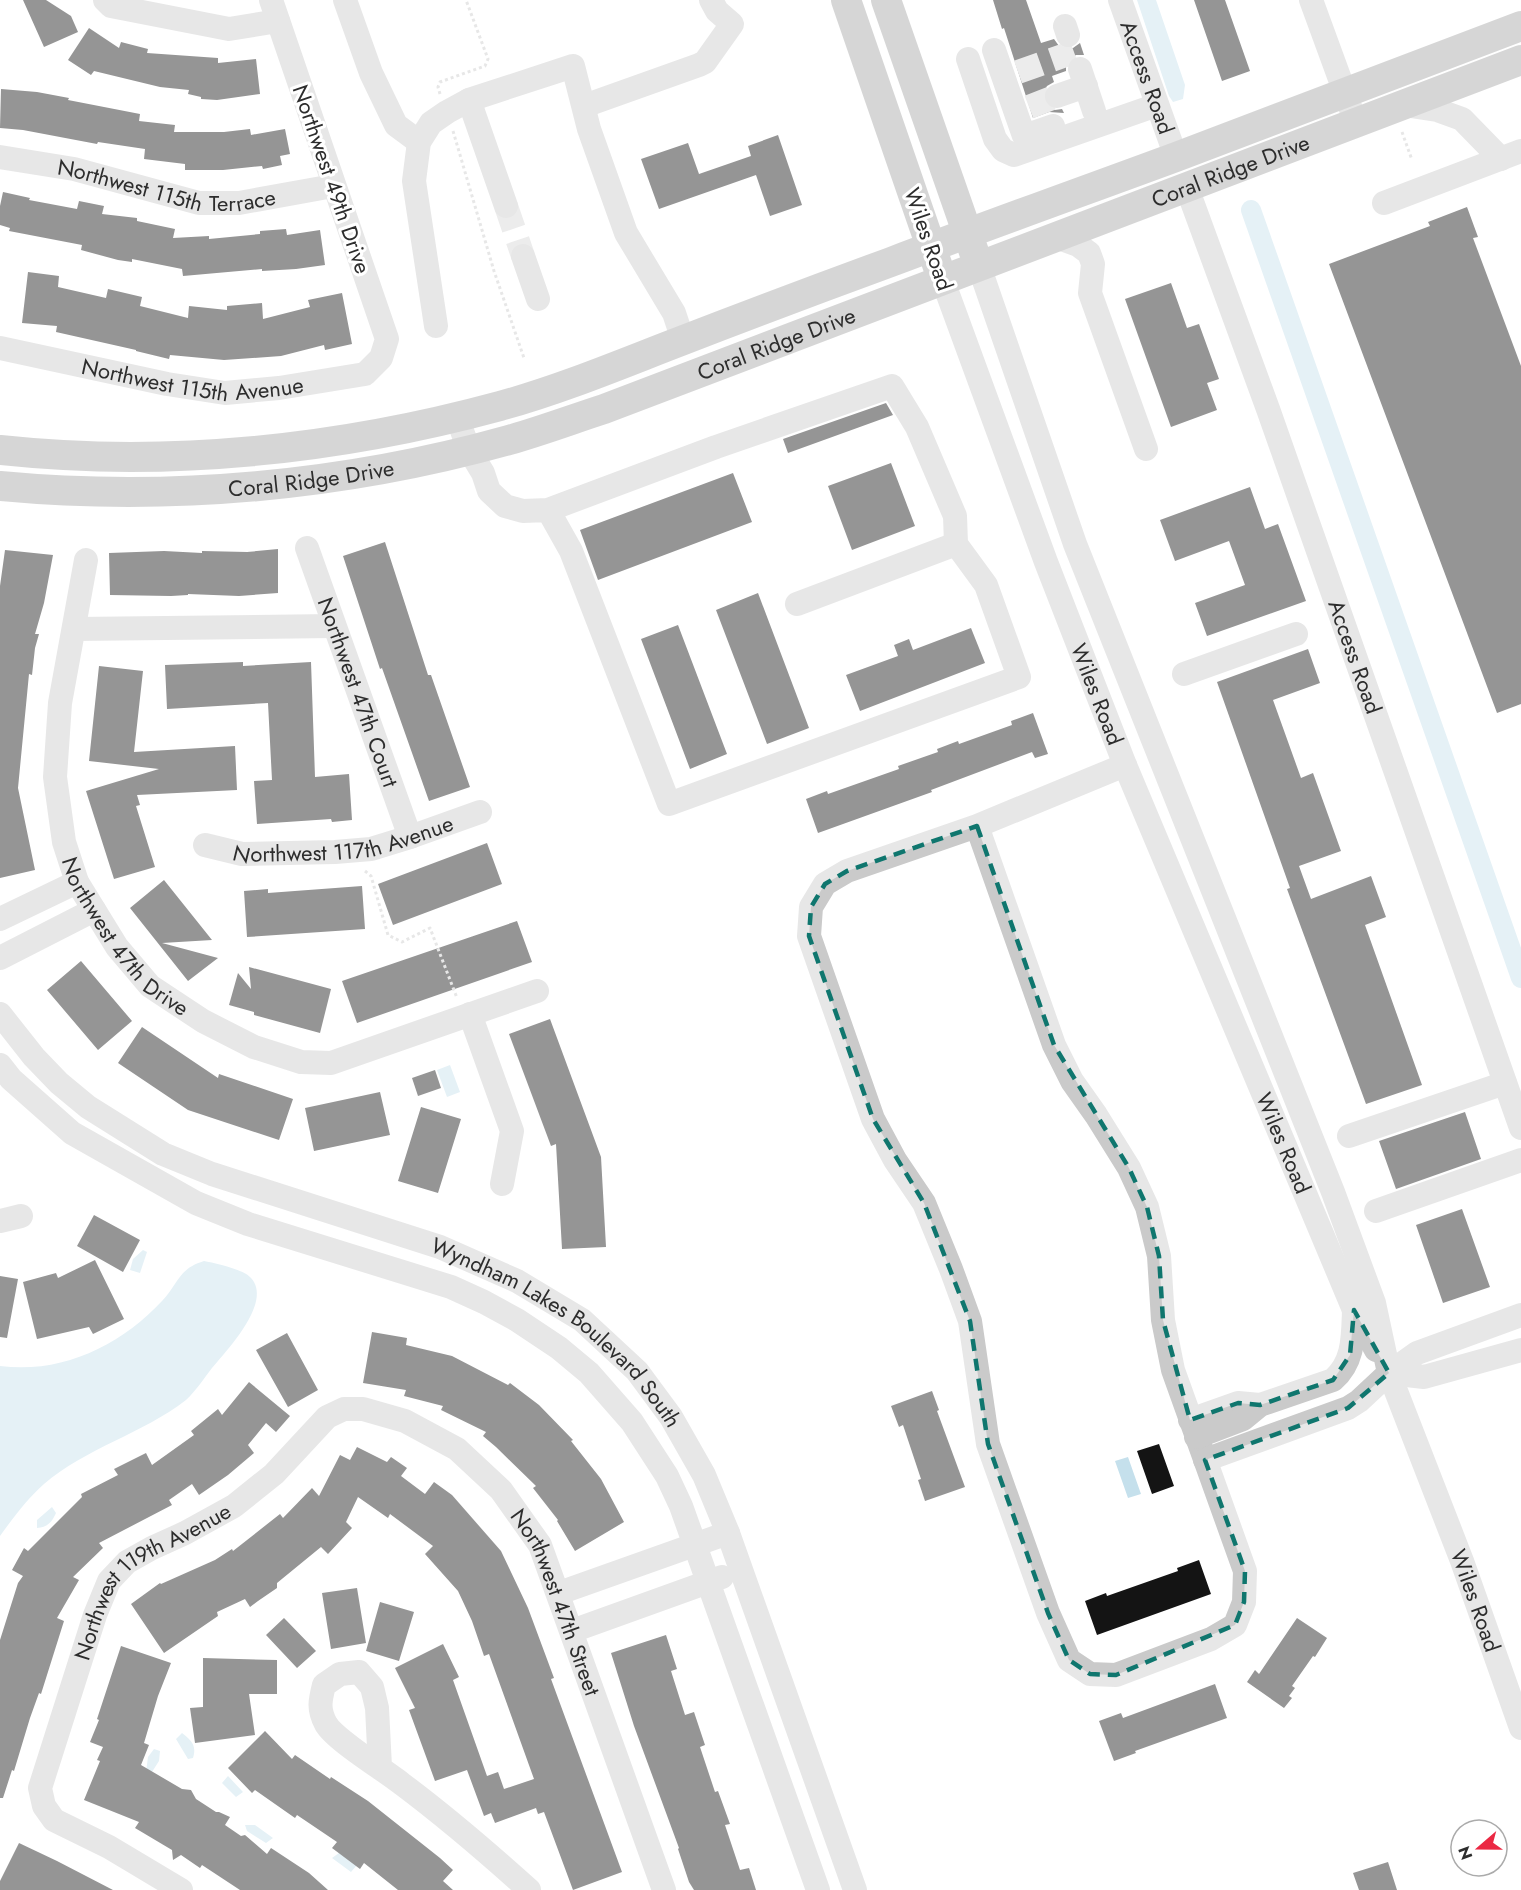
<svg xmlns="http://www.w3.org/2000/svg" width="1521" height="1890" font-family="Jost,sans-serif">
	<rect width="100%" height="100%" fill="#fff"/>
	<!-- water -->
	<path fill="#c5e0ec" d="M1137 0H1156L1185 85 1183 99 1173 102 1169 96Z
		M450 1065 460 1092 447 1097 437 1070Z
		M143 1250 147 1252 140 1273 130 1270 133 1259Z
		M204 1261C215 1263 245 1270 251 1278 273 1302 227 1350 212 1368 204 1378 196 1391 186 1400 142 1434 86 1448 44 1484 27 1499 13 1518 0 1536V1366C62 1374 120 1346 162 1301 179 1283 178 1269 204 1261Z
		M1128 1457 1141 1494 1128 1498 1115 1461Z
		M52 1507 56 1513C52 1522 48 1527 37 1528V1520Z
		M182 1733C191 1740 197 1745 193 1758L188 1759 176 1739Z
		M154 1749 160 1751 159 1761 150 1775 146 1772 148 1757Z
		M228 1776 243 1792 236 1797 222 1783Z
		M245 1825H255L273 1838 266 1843 247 1831Z
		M339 1853 357 1865 351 1872 332 1858Z"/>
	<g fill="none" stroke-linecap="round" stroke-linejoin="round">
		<!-- canal -->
		<path stroke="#c5e0ec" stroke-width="20" d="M1251 210 1521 978"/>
	</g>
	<!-- building -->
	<path fill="#141414" d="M23 0H46L71 16 78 32 44 47Z
		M993 0H1026L1041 43 1054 39 1059 46 1066 49 1073 48 1080 43 1084 55H1076L1070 59 1066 66V71L1052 76 1054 82 1047 86 1043 93V100L1047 106 1055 110 1062 109 1064 113 1049 112 1033 118 1004 28 1002 29Z
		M1194 0H1225L1250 71 1222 81Z
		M89 28 119 48 121 42 148 49 147 53 218 58V63L256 59 260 94 217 100 201 99V97L188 94 189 90 160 87 94 71 91 75 68 60Z
		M1 89 37 92 69 98 68 100 140 114 139 121 175 125 174 132H224L250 129 251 135 285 129 290 154 280 156 282 165 263 169 262 166 223 170H185V164L144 159 145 149 98 142 97 144 23 130 0 128Z
		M778 135 802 205 770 216 756 175 659 209 641 159 688 143 699 174 751 156 748 146Z
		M3 192 30 198 29 200 77 209 79 201 104 206 102 214 137 218V221L175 229 173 238 209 236V239L260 234V231L286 229 287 235 320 230 325 265 296 269 262 271V269L183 276 182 269 132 259V262L118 260 81 250 82 245 9 231 10 228 0 225V206Z
		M1467 207 1478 237 1473 238 1521 366V704L1497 713 1329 264 1430 226 1428 222Z
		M28 272 59 276 58 287 106 298 108 289 142 297 140 306 188 318 189 306 227 310V306L262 303 263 319 310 307 308 300 342 293 352 344 325 350 324 345 281 356 224 360 170 355 169 359 136 351V350L56 332 57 326 22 323Z
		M1171 283 1187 328 1199 324 1219 379 1207 383 1217 410 1171 427 1125 299Z
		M886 403 893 415 788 453 783 439Z
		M891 463 915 526 852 550 828 486Z
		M733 473 752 522 598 580 580 530Z
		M1250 487 1265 529 1278 524 1306 601 1207 636 1195 603 1245 585 1229 541 1175 561 1160 520Z
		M385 542 428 675H431L470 787 429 801 382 668 380 669 343 556Z
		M278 549V593L239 596 188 594V595L171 596 110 595 109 553 164 551 202 553V551L247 552Z
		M5 550 53 555 44 603 35 634H39L35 648 32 675 29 674 18 788 35 870 0 878V586Z
		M758 593 809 728 767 744 716 610Z
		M678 625 727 754 690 769 641 639Z
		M971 628 985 663 860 711 846 675 898 656 894 645 909 639 913 650Z
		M1308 649 1320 683 1273 700 1301 778 1313 773 1341 851 1299 866 1311 899 1371 876 1386 917 1365 925 1422 1085 1366 1104 1287 889 1290 888 1217 682Z
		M243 662V666L311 662 315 777 349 774 352 820 332 822 331 819 257 824 254 781 272 780 268 703 167 709 165 665Z
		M99 666 143 671 134 752 235 746 237 790 137 795 140 805 136 806 155 867 114 879 86 791 159 769 89 761Z
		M1033 713 1048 754 1035 758 1032 752 931 790 932 792 818 833 806 799 827 791 828 794 899 769 898 766 938 752 937 749 958 741 959 744 1012 725 1011 721Z
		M487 843 502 884 393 925 378 884Z
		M164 880 212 940 162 943 218 958 188 981 130 908Z
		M362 886 365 929 247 937 244 891 268 889V893Z
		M517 921 532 962 357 1023 342 981Z
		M81 961 132 1021 98 1050 47 990Z
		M249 967 331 989 320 1033 254 1015V1012L229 1005 238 973 251 989Z
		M550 1019 601 1157 606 1247 562 1249 556 1144 551 1146 509 1034Z
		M142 1027 218 1078 219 1074 293 1099 279 1140 188 1110 118 1063Z
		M435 1070 441 1088 418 1096 412 1078Z
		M380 1092 390 1135 314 1151 305 1108Z
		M421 1107 461 1119 438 1193 398 1181Z
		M1465 1112 1481 1159 1396 1189 1379 1141Z
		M1462 1209 1490 1287 1443 1303 1416 1225Z
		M94 1215 140 1240 123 1272 77 1246Z
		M95 1260 124 1319 93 1334 89 1327 37 1339 23 1282 56 1273 58 1278Z
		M0 1276 18 1279 7 1338 0 1337Z
		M372 1332 407 1338 406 1345 452 1356 508 1385 510 1383 539 1405 573 1440 571 1441 601 1479 624 1522 575 1551 557 1521 558 1520 533 1488 536 1486 496 1447 483 1436 486 1432 441 1410 443 1406 404 1396 406 1390 363 1383Z
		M287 1333 318 1390 288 1407 256 1350Z
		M249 1382 290 1416 276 1432 266 1423 248 1445 254 1453 228 1475 199 1495 192 1484 169 1500 172 1505 99 1543 103 1548 73 1577 79 1580 57 1618 64 1621 41 1694 39 1693 30 1718 14 1771 12 1770 3 1798H0V1640L18 1583 23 1576 12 1570 24 1548 28 1551 82 1497 81 1494 118 1475 114 1469 146 1453 152 1465 194 1435 191 1431 218 1409 222 1415Z
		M932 1391 939 1410 937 1411 965 1487 925 1501 918 1480 921 1479 903 1425 899 1427 891 1406Z
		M1159 1444 1174 1486 1152 1494 1137 1451Z
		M357 1447 387 1462 391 1457 407 1468 401 1476 425 1494 434 1482 452 1495 501 1551 528 1608 554 1678 551 1679 622 1872 573 1890 544 1812 538 1814 536 1808 495 1823 491 1813 484 1816 467 1770 435 1781 409 1710 415 1708 395 1668 443 1644 459 1677 453 1680 487 1776 498 1772 504 1789 534 1779 489 1654 484 1656 472 1621 458 1591 425 1554 433 1546 390 1514 388 1518 358 1497 346 1522 352 1528 328 1554 321 1547 277 1583V1588L258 1601 250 1607 245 1599 217 1612 218 1616 164 1653 131 1604 160 1583 161 1584 215 1560 232 1549 233 1551 280 1514 283 1518 312 1488 319 1496 340 1455 350 1460Z
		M1199 1560 1211 1594 1097 1635 1085 1601 1106 1593 1107 1596 1178 1571 1177 1568Z
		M357 1588 366 1643 331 1649 322 1593Z
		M380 1602 414 1612 399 1661 366 1651Z
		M284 1618 316 1651 297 1668 266 1635Z
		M1297 1618 1327 1638 1315 1657 1313 1656 1292 1686 1295 1688 1289 1696 1292 1698 1284 1708 1247 1682 1255 1670 1259 1674Z
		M666 1635 677 1669 671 1671 685 1715 694 1712 705 1745 700 1747 715 1792 718 1791 730 1824 725 1825 740 1870 749 1868 756 1890H694L689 1882 678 1849 679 1848 634 1726 611 1653Z
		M121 1646 171 1663 158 1696 144 1743 149 1745 141 1765 182 1789 191 1790 196 1799 216 1812H219L230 1817 225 1825 241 1836 245 1835 267 1854 271 1848 309 1873 328 1890H240L202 1865 200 1868 181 1855 173 1860 172 1850 135 1828 139 1822 84 1800 100 1761 97 1760 103 1747 90 1742 99 1720 97 1719Z
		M203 1658 277 1660V1694H249L255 1735 195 1743 190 1708 203 1707Z
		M1215 1684 1227 1718 1135 1751 1136 1753 1114 1761 1099 1721 1121 1713 1123 1718Z
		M265 1731 292 1759 295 1755 330 1779 331 1777 368 1801 440 1858 453 1870 443 1881 453 1890H398L364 1863 360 1869 332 1848 337 1842 297 1815 295 1818 255 1790 252 1793 228 1768Z
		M19 1843 57 1861 113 1890H0V1881Z
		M1388 1862 1397 1890H1359L1353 1873Z"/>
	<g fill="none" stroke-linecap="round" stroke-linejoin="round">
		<!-- minor-tunnel -->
		<path stroke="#d5d5d5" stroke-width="24" stroke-dasharray="24 12" stroke-linecap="butt" d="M1018 72 1074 52
			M1029 107 1057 96
			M506 206 523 256"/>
		<!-- path -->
		<path stroke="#cacaca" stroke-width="3" stroke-dasharray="3 3" stroke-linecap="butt" d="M440 94 438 87 440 82 485 66 488 59 466 0
			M453 131 494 271 524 358
			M1402 132 1412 160
			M365 871 371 876 388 935 402 942 430 928 457 998"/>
		<!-- minor -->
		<g stroke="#cacaca" stroke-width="24">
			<path d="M105 0 111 6 229 29 278 21"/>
			<path d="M345 0 371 73 396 125 419 142"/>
			<path id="s1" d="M1120 0 1176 157"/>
			<path d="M1311 0 1356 123"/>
			<path d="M1065 26 1068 35"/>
			<path d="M994 50 1024 136 1053 126"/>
			<path d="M968 59 995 139 1003 150 1014 155 1157 105"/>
			<path d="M1080 69 1094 111"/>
			<path d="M1057 96 1086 86"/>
			<path d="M469 100 506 206"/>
			<path d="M1404 105 1437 110 1462 119 1501 159"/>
			<path d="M584 106 699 65 705 62 732 24 717 11 711 0"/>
			<path id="s2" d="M0 157 74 169 199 203H239L333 186"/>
			<path id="s3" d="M1187 188 1268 409 1521 1128"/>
			<path d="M1384 203 1521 151"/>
			<path d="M1056 237 1078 245 1089 253 1093 264 1090 293 1146 449"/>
			<path d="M523 256 538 299"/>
			<path id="s4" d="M979 266 1075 544 1333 1192 1374 1303 1389 1373 1462 1561 1521 1728"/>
			<path id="s5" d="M943 281 1046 562 1125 765 1354 1310 1376 1350"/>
			<path d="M436 326 414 181 419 142 431 123 447 112 469 100 573 66 589 129 626 233 674 313 683 340"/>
			<path id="s6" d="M0 348 167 384 225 393 279 388 365 374 381 358 387 339 271 0"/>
			<path d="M457 417 469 450 483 473 489 491 505 506 523 511 548 510 716 447 892 386 917 427 955 516 956 544 986 585 1019 677 669 804 571 551 548 510"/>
			<path id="s7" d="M307 548 410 837"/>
			<path id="s8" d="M86 560 60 703 55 777 64 842 77 882 117 947 150 986 203 1021 254 1047 301 1062 331 1063 537 991"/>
			<path d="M797 604 956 544"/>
			<path d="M75 629 333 626"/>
			<path d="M1184 674 1296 634"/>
			<path d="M977 826 847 871 825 884 811 907 809 936 873 1119 895 1160 924 1203 951 1269 970 1321 988 1444 1048 1613 1069 1660 1090 1674 1116 1675 1211 1639 1235 1625 1244 1602 1245 1571 1173 1370 1163 1320 1159 1256 1147 1207 1129 1168 1096 1115 1072 1081 1054 1045 977 826 1125 765"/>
			<path id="s9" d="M205 845 242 854 335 852 371 849 410 837 480 812"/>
			<path d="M0 919 77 882"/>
			<path d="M0 958 94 910"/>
			<path id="s10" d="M0 1014 34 1057 59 1083 88 1107 163 1154 212 1174 440 1247 517 1281 582 1320 637 1371 671 1417 704 1475 728 1533 855 1890"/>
			<path d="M470 1014 512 1131 502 1184"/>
			<path d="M0 1065 11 1079 72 1133 196 1203 248 1224 451 1287 484 1302 517 1320 559 1348 589 1373 632 1422 667 1476 681 1506 818 1890"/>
			<path d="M1349 1136 1505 1083"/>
			<path d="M1376 1211 1521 1160"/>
			<path d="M0 1221 21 1216"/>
			<path d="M1389 1373 1424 1377 1521 1350"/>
			<path d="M1190 1420 1238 1403 1260 1405"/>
			<path d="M1196 1437 1243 1419 1260 1405 1333 1380C1354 1362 1353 1337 1354 1310"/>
			<path d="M1205 1460 1348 1408 1359 1401 1389 1373 1417 1353 1521 1315"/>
			<path d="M559 1593 728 1533"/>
			<path d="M572 1631 722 1577"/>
			<path d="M380 1767 377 1708 372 1687 359 1672 340 1674 324 1685C320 1701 318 1709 326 1724 335 1740 386 1771 402 1784 446 1817 488 1853 529 1890"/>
			<path id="s11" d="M181 1890 109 1847 54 1820 44 1806 40 1788 95 1615 109 1581 127 1562 152 1548 185 1533 234 1506 274 1474 327 1417 344 1409H363L405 1421 457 1449 501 1490 540 1545 664 1890"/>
		</g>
		<!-- major -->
		<g stroke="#a5a5a5" stroke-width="30">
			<path d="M846 0 938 267"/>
			<path d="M886 0 974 252"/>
			<path d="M0 450C167 468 338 450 500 406 562 389 621 364 681 341 751 314 820 288 891 262 986 226 1081 192 1176 157 1291 114 1406 69 1521 26"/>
			<path id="s12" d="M0 486C169 502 345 486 509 440 541 431 573 419 604 409L1521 60"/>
		</g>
	</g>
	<!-- marked area -->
	<path d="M0 0H1521V1890H0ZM977 826 1054 1045 1129 1168 1147 1207 1159 1256 1163 1320 1190 1420 1238 1403 1260 1405 1333 1380 1350 1355 1354 1310 1389 1373 1348 1408 1205 1460 1245 1571 1244 1602 1235 1625 1116 1675 1090 1674 1069 1660 1048 1613 988 1444 970 1321 924 1203 873 1119 809 936 811 907 825 884 847 871Z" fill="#fff" fill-opacity=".55" fill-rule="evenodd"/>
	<path fill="none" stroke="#0f766e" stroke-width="4.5" stroke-dasharray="12 8" stroke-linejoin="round" d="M977 826 1054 1045 1129 1168 1147 1207 1159 1256 1163 1320 1190 1420 1238 1403 1260 1405 1333 1380 1350 1355 1354 1310 1389 1373 1348 1408 1205 1460 1245 1571 1244 1602 1235 1625 1116 1675 1090 1674 1069 1660 1048 1613 988 1444 970 1321 924 1203 873 1119 809 936 811 907 825 884 847 871Z"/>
	<g text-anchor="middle" stroke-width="6" stroke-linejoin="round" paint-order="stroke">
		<!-- street labels -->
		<g font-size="22" fill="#2d2d2d" stroke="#fff">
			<text dy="8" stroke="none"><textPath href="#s1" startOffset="82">Access Road</textPath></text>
			<text dy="8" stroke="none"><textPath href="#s12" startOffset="1284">Coral Ridge Drive</textPath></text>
			<text transform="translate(332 179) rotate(71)" y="8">Northwest 49th Drive</text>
			<text dy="8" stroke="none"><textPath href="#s2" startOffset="170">Northwest 115th Terrace</textPath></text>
			<text transform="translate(929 239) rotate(71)" y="8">Wiles Road</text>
			<text dy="8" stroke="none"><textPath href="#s12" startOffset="798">Coral Ridge Drive</textPath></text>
			<text dy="8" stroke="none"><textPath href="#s6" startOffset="196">Northwest 115th Avenue</textPath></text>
			<text dy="8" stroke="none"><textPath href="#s12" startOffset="312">Coral Ridge Drive</textPath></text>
			<text dy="8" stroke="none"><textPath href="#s3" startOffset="498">Access Road</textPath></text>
			<text dy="8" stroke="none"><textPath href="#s7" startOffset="153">Northwest 47th Court</textPath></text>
			<text dy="8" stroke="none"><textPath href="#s5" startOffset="441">Wiles Road</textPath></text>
			<text dy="8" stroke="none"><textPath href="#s9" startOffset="141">Northwest 117th Avenue</textPath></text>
			<text dy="8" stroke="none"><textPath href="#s8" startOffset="400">Northwest 47th Drive</textPath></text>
			<text dy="8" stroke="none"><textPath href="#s5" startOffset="927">Wiles Road</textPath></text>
			<text dy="8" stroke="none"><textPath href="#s10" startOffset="656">Wyndham Lakes Boulevard South</textPath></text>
			<text dy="8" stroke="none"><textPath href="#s11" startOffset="428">Northwest 119th Avenue</textPath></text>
			<text dy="8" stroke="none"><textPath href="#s4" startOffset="1425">Wiles Road</textPath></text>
			<text dy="8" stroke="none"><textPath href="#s11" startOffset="1002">Northwest 47th Street</textPath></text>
		</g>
	</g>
	<!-- north arrow -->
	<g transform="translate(1479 1848) rotate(250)"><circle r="28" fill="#ffffff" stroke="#ababab" stroke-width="1.5"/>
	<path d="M0-4.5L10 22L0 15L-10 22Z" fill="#eb2843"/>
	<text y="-9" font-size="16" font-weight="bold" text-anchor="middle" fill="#2d2d2d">N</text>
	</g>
</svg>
